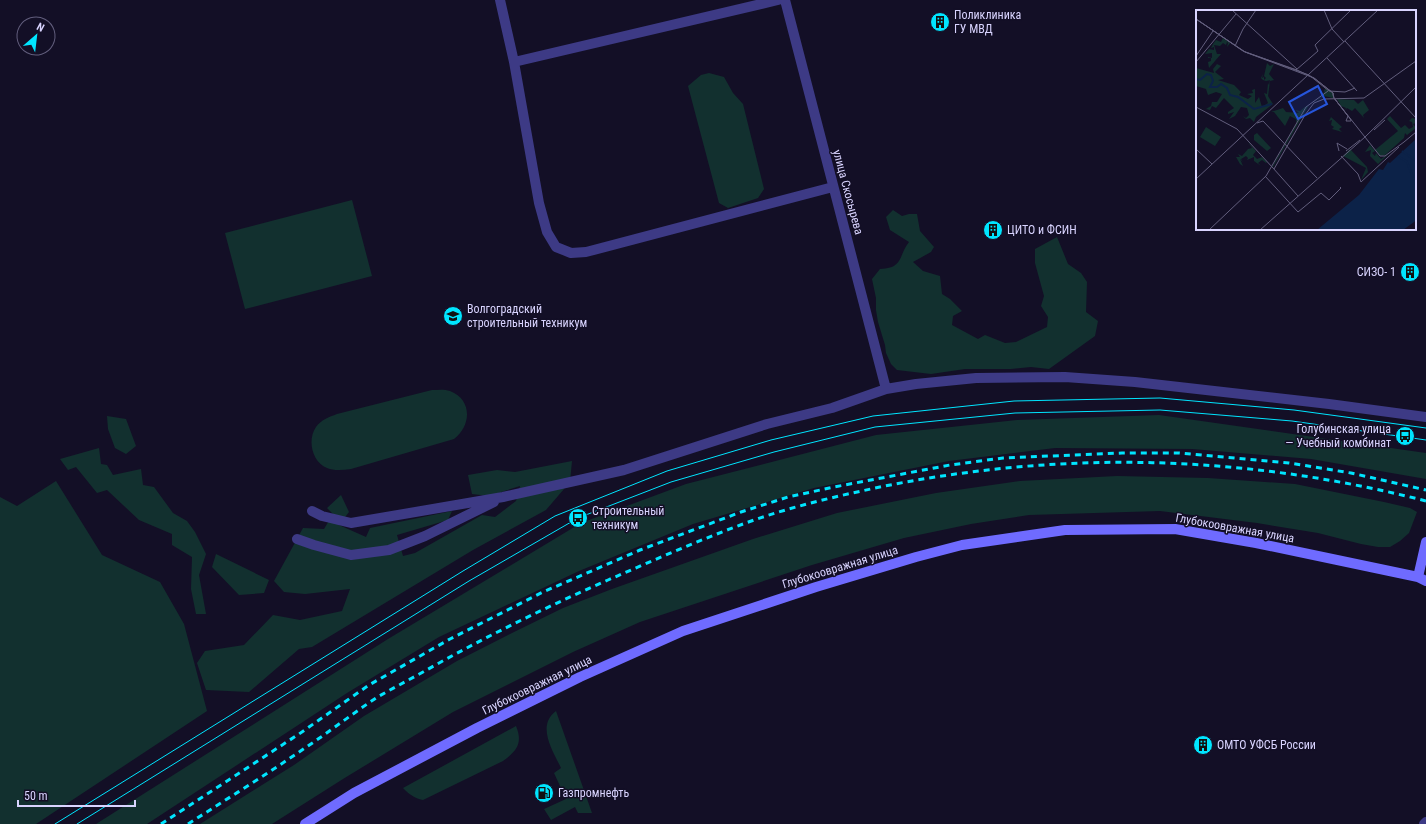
<svg xmlns="http://www.w3.org/2000/svg" width="1426" height="824" font-family="'Roboto Condensed',sans-serif">
	<rect width="100%" height="100%" fill="#130f26"/>
	<!-- green -->
	<path fill="#12302f" d="M709 73 724 77 733 93 743 104 764 189 758 198 728 208 719 203 688 86 701 75Z
		M352 200 372 276 245 309 225 233Z
		M893 210 902 216 909 214H917L920 231 934 247 931 252 913 262 923 271 940 276 942 294 950 299 962 311 953 316 952 325 978 339 985 335 1005 343 1016 342 1047 327 1048 317 1041 306 1044 296 1035 263V249L1057 237 1068 264 1081 273 1087 282 1086 312 1098 321 1095 336 1049 369 1031 367 1011 369H965L931 374 897 370 891 364 886 353 885 345 878 322 876 310V298L872 279 880 269C904 268 898 256 909 242L890 230 886 217Z
		M432 390C438 390 444 389 450 391 473 400 471 426 454 439L351 469C343 470 334 471 327 468 312 462 307 440 316 427 321 420 329 417 337 414Z
		M1159 415 1426 453V479L1311 459 1192 449 1055 448 949 461 814 488 693 524 579 571 439 637 347 693 147 824H96L388 639 581 523 686 484 876 435 1017 420Z
		M107 416 126 419 136 446 126 454 115 448 108 429Z
		M99 448 101 464 107 465 113 475 141 469 143 485 154 487 173 513 187 521 195 532 206 554 199 575 206 614H196L191 589 192 557 172 545V534L139 520 107 490 97 493 76 467 68 470 60 459Z
		M572 461 570 482 546 510 473 550 312 647 299 649 249 692 206 690 197 663 205 651 244 645 273 615 300 620 342 611 350 589 305 594 284 592 274 581 303 528 324 529 333 514 327 508 341 495 349 512 339 525 366 537 370 528 452 511 448 520 397 535 403 556 415 553 482 515 495 517 516 501 520 486 489 496 472 494 468 475 497 470 515 472Z
		M1117 476 1208 478 1295 484 1384 502 1410 508 1417 512 1409 533 1400 541 1390 547H1378L1361 544 1318 533 1257 523 1160 511 1029 515 971 524 904 538 812 565 640 622 573 652 453 712 343 779 272 824H200L294 765 364 716 457 661 514 632 563 608 612 589 753 539 837 513 936 493 1020 481Z
		M56 481 102 555 160 582 184 624 207 711 36 824H0V497L17 506Z
		M216 554 269 580 264 593 239 595 212 567Z
		M556 711 592 813H578L575 807 551 820 544 809 566 799 554 773 561 768C553 751 536 726 556 711Z
		M516 726C523 743 517 751 503 761L423 800C414 798 409 794 403 788Z"/>
	<g fill="none" stroke-linecap="round" stroke-linejoin="round">
		<!-- minor -->
		<path stroke="#3d3a85" stroke-width="10" d="M500 0 514 62
			M778 0 514 62 539 203 547 232 556 247 571 253 586 252 833 187
			M785 0 886 389
			M312 511 322 516 351 523 503 497 624 470 767 424 832 408 886 389 916 384 976 378 1065 377 1135 382 1329 404 1426 417
			M297 539 314 545 351 555 389 550 425 536 494 502
			M1424 824 1426 822"/>
		<!-- secondary -->
		<path stroke="#6f6bff" stroke-width="10" d="M1418 577 1426 542
			M305 824 354 793 477 728 580 677 683 631 816 587 916 557 962 545 1065 530 1175 529 1256 543 1418 577 1426 581"/>
		<!-- tram -->
		<path stroke="#00e5ff" stroke-width="1" d="M55 824 463 571 555 516 667 471 771 440 873 416 1014 401 1160 398 1294 410 1426 428
			M77 824 469 581 578 518 671 482 774 452 875 427 1015 413 1160 410 1292 421 1426 440"/>
		<!-- rail -->
		<path stroke="#00e5ff" stroke-width="3" stroke-dasharray="6 5" stroke-linecap="butt" d="M161 824 299 734 369 685 450 639 543 592 640 550 741 512 788 497 834 487 950 465 1003 458 1122 453H1179L1289 463 1351 473 1426 490
			M188 824C227 799 267 774 305 748 329 732 352 714 376 698 391 689 407 681 423 672 483 638 544 608 608 580 652 561 697 541 743 524 789 507 837 496 885 486 1066 450 1247 455 1426 501"/>
	</g>
	<!-- icons -->
	<defs>
		<symbol id="building-disc" viewBox="-11 -11 22 22"><circle r="9.5" fill="#00e5ff" stroke="#130f26"/><path d="M-4-6H4V6H1V3H-1V6H-4ZM-2.5-4.3h1.7v1.8h-1.7ZM.8-4.3h1.7v1.8H.8ZM-2.5-1h1.7V.8h-1.7ZM.8-1h1.7V.8H.8Z" fill="#111"/></symbol>
		<symbol id="university-disc" viewBox="-11 -11 22 22"><circle r="9.5" fill="#00e5ff" stroke="#130f26"/><path d="M0-5L7-2L0 1L-7-2ZM-4 1L0 2.5L4 1V4Q0 6-4 4Z" fill="#111"/></symbol>
		<symbol id="bus-disc" viewBox="-11 -11 22 22"><circle r="9.5" fill="#00e5ff" stroke="#130f26"/><path d="M-5-6H5V4H4V6H2V4H-2V6H-4V4H-5ZM-3.5-4V0h7V-4ZM-3.5 1.2v1.5H-2V1.2ZM2 1.2v1.5H3.5V1.2Z" fill="#111"/></symbol>
		<symbol id="fuel-disc" viewBox="-11 -11 22 22"><circle r="9.5" fill="#00e5ff" stroke="#130f26"/><path d="M-5.5-6h7V0h2V4h1.3V-2.5L3-4.5l.8-.8L6-3V5H2.5V1h-1V6h-7ZM-4.2-4.7v3.2H.2V-4.7Z" fill="#111"/></symbol>
	</defs>
	<g fill-rule="evenodd">
		<use href="#building-disc" x="929" y="11" width="22" height="22"/>
		<use href="#building-disc" x="982" y="219" width="22" height="22"/>
		<use href="#building-disc" x="1399" y="261" width="22" height="22"/>
		<use href="#university-disc" x="442" y="305" width="22" height="22"/>
		<use href="#bus-disc" x="1394" y="425" width="22" height="22"/>
		<use href="#bus-disc" x="567" y="507" width="22" height="22"/>
		<use href="#building-disc" x="1192" y="734" width="22" height="22"/>
		<use href="#fuel-disc" x="533" y="782" width="22" height="22"/>
	</g>
	<g text-anchor="middle" stroke-width="3" stroke-linejoin="round" paint-order="stroke">
		<!-- poi labels -->
		<g font-size="12" fill="#d9d4ff" stroke="#130f26" text-anchor="start">
			<text x="954" y="19">Поликлиника<tspan x="954" dy="14">ГУ МВД</tspan></text>
			<text x="1007" y="234">ЦИТО и ФСИН</text>
			<text x="1396" y="276" text-anchor="end">СИЗО- 1</text>
			<text x="467" y="313">Волгоградский<tspan x="467" dy="14">строительный техникум</tspan></text>
			<text x="1391" y="433" text-anchor="end">Голубинская улица<tspan x="1391" dy="14">— Учебный комбинат</tspan></text>
			<text x="592" y="515">Строительный<tspan x="592" dy="14">техникум</tspan></text>
			<text x="1217" y="749">ОМТО УФСБ России</text>
			<text x="558" y="797">Газпромнефть</text>
		</g>
		<!-- street labels -->
		<g font-size="12" fill="#d9d4ff" stroke="#130f26">
			<text transform="translate(848 192) rotate(75)" y="4">улица Скосырева</text>
			<text transform="translate(1235 528) rotate(10)" y="4">Глубокоовражная улица</text>
			<text transform="translate(840 567) rotate(-17)" y="4">Глубокоовражная улица</text>
			<text transform="translate(537 685) rotate(-26)" y="4">Глубокоовражная улица</text>
		</g>
	</g>
	<!-- overview -->
	<g transform="translate(1196 10)">
		<rect width="220" height="220" fill="#130f26"/>
		<path d="M27 28 34 33 31 37 32 33 31 32 30 35 27 33 24 36 18 35 21 44H25L13 58 12 52 15 51V48H12V47L16 48V43L9 44 13 39 18 40V37L15 38 17 34 20 30 25 32ZM71 53 74 56 78 54 73 64 78 70 74 71 72 86 77 94 60 107 58 112 54 108 50 109 47 106 50 108 53 105 51 98 45 97 39 106 33 109 38 102 32 104V102L38 98 28 88 20 98 16 96 14 100 10 99 15 96 16 92H21L26 84 20 82 12 85 10 79 0 76V58L18 63 17 59 21 54 25 56 19 62 28 69 22 70 38 75 45 82 43 85 52 89 56 86 51 84 57 83 56 80 59 79V93L63 87 66 97 72 93 68 83 71 84 72 73 73 75 74 70H75L70 71 67 70 65 68 67 64 66 68 68 67V70L70 68 68 66ZM129 78 138 83 137 88 128 86 113 95 77 157H76L110 97 127 86ZM141 89 158 90 162 94 167 90 173 100 167 105 168 108 159 98 156 101 151 98 149 100 150 98 145 96ZM110 96 100 113V109L94 106 89 116 78 102H75L87 98 90 102 103 103 99 100 104 101ZM194 106 205 118 209 115 213 119 217 117 216 112 213 111 216 108 220 109V113L217 114 220 118 211 125 209 123 208 128 189 145 184 146 179 140 202 121 191 109ZM135 107 146 117 143 119 146 122 136 119 138 117 135 115 136 110 133 111ZM10 117 25 127 19 136 4 127ZM61 123 75 138 71 141 58 130V125ZM52 132 60 141 57 145 61 149 66 147 71 152 70 153 66 150 62 153 65 156 58 151V147L51 150 52 148 50 146 45 149 47 152 44 149 47 156 44 154 40 147H44L42 144 46 146 52 139 56 138ZM174 135 179 141 176 143 179 146 180 143 185 149 198 139 182 154 174 146 175 140 169 142ZM154 139 171 157 172 162 165 170 170 158 147 146Z" fill="#12302f"/>
		<path d="M220 129V210L218 212 207 220H121L163 185 183 159 187 160 192 152 194 153Z" fill="#0c2248"/>
		<path fill="none" stroke="#0c2248" stroke-width="2" d="M0 69 4 70 11 64 15 65 17 71 14 77H21L25 74 31 78 34 85 42 87 58 99 76 94M206 141 220 151M202 146 211 152 220 175"/>
		<path fill="none" stroke="#625e7d" stroke-width="1" d="M36 0 101 59M128 0 136 19 148 32M0 9 47 41 113 65 133 81 149 82 159 78M0 9 49 42 101 60 118 68 137 83V85L138 88 155 110V111H150L152 106 138 88 137 83 118 68 49 42ZM149 31 220 108M39 36 47 19 60 0M0 46 17 21M131 48 161 81M0 52 40 4M100 60 122 41 119 35 155 0M138 88 184 146H189L208 132M0 97 41 119 77 158M61 113 67 111 121 168M178 120 189 110M208 132 220 122M0 139 16 154M143 141 141 133 151 139M150 141 164 130M145 146 162 164 165 172 203 137M77 158 102 186M78 159 109 105 118 93 128 89 168 88 220 51M69 166 102 202 125 183 133 190 145 178 144 177M0 169 182 0M13 220 70 166 110 97 132 81M64 220 169 127 220 77"/>
		<path fill="#2655da" fill-opacity="0.15" stroke="#2655da" stroke-width="2" d="M122 76 131 94 102 109 93 92Z"/>
		<rect width="220" height="220" fill="none" stroke="#d9d4ff" stroke-width="2"/>
	</g>
	<!-- north arrow -->
	<g transform="translate(36 36) rotate(28)"><circle r="19" fill="#130f26" stroke="#625e7d"/>
	<path d="M0-3L7 15L0 10L-7 15Z" fill="#00e5ff"/>
	<text y="-6" font-size="11" font-weight="bold" text-anchor="middle" fill="#d9d4ff">N</text>
	</g>
	<!-- scale -->
	<path d="M18 800v6h117v-6" fill="none" stroke="#d9d4ff" stroke-width="2"/>
	<text x="24" y="800" font-size="12" fill="#d9d4ff" stroke="#130f26" stroke-width="3" paint-order="stroke">50 m</text>
</svg>
